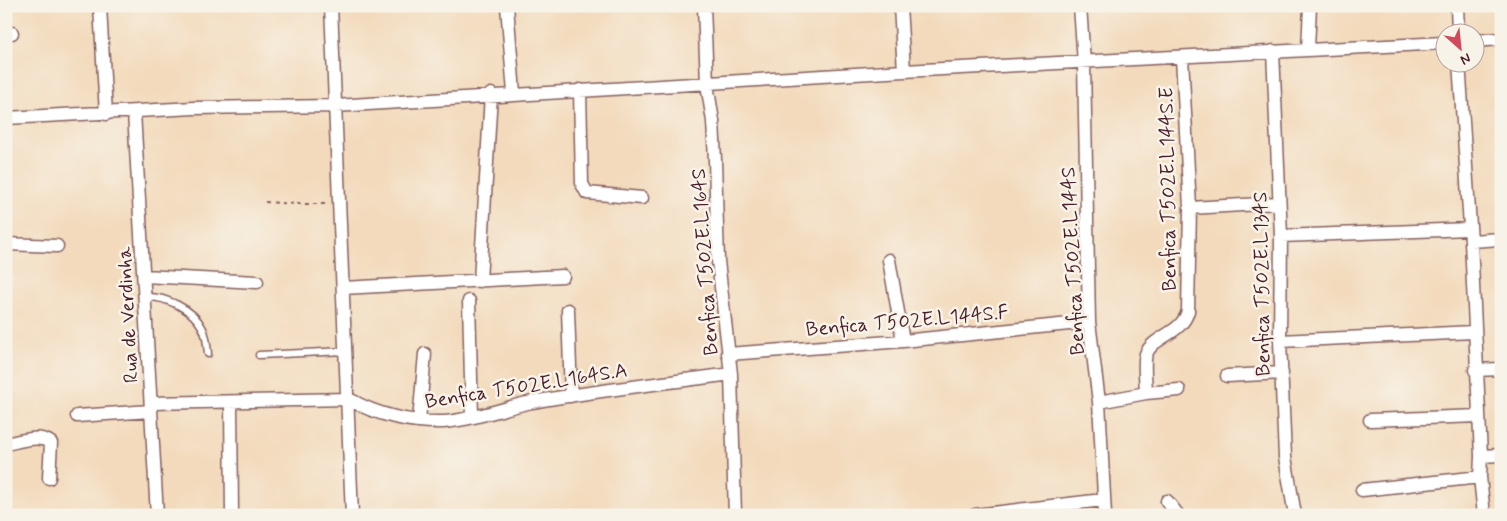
<svg xmlns="http://www.w3.org/2000/svg" width="1507" height="521" font-family="Mynerve,sans-serif">
	<rect width="100%" height="100%" fill="#f7f3e8"/>
	<filter id="ink" filterUnits="userSpaceOnUse"><feTurbulence type="fractalNoise" baseFrequency=".02" numOctaves="2"/><feDisplacementMap in="SourceGraphic" scale="10" xChannelSelector="R" yChannelSelector="G"/><feConvolveMatrix kernelMatrix="1 2 1 2 8 2 1 2 1" color-interpolation-filters="sRGB"/></filter>
	<filter id="wash" filterUnits="userSpaceOnUse"><feTurbulence type="fractalNoise" baseFrequency=".0096" numOctaves="4" result="noise"/><feDisplacementMap in="SourceGraphic" scale="20" xChannelSelector="R" yChannelSelector="G"/><feGaussianBlur stdDeviation="1.12" result="paint"/><feColorMatrix in="noise" values="0 0 0 0 0 0 0 0 0 0 0 0 0 0 0 0 0 1.4 0 .05"/><feComposite in="paint" operator="in"/></filter>
	<g filter="url(#wash)">
		<rect width="100%" height="100%" fill="#f3dabc"/>
	</g>
	<g filter="url(#ink)">
		<g fill="none" stroke-linecap="round" stroke-linejoin="round">
			<defs>
				<path id="service" d="M145 297C165 296 193 309 202 327 207 335 207 345 208 354
					M259 355 346 351"/>
				<path id="minor" d="M100 6 106 114
					M331 6 352 515
					M507 6 514 93
					M704 6 707 84 713 121 715 160 718 261 731 374 735 515
					M900 6 904 71
					M1080 6 1084 63 1089 322 1099 402 1105 515
					M1457 6 1458 32
					M6 33H12
					M1474 41 1501 39
					M1308 49 1310 6
					M1273 51 1281 236 1280 341 1285 457 1295 515
					M1459 62 1471 241 1481 456 1480 477 1484 515
					M580 90 582 184 587 193 642 198
					M134 112 157 515
					M6 118 194 108 335 106 904 71 1444 43
					M1190 208 1279 203
					M1281 236 1470 229
					M1471 241 1501 239
					M6 244 57 246
					M889 260 903 341
					M144 276 257 282
					M480 281 491 94
					M343 288 563 276
					M469 301 472 417
					M568 310 571 396
					M1280 341 1474 332
					M728 354 903 341 1089 322
					M1475 370 1501 369
					M1227 376 1282 373
					M1146 393C1146 382 1143 364 1146 354 1153 336 1182 334 1188 311L1190 208 1182 57
					M231 402 232 515
					M1099 402 1146 393 1179 390
					M151 403 349 399C376 415 411 423 443 422 473 420 503 408 532 402 598 390 665 383 731 374
					M77 416 151 411
					M1370 420 1479 416
					M419 421 425 354
					M6 444C20 441 39 434 51 443L49 478
					M1481 456 1501 455
					M1362 490 1480 477
					M1167 501 1178 515
					M975 515 1103 500"/>
			</defs>
			<!-- service casing -->
			<use href="#service" stroke="#85605e" stroke-width="9"/>
			<!-- minor casing -->
			<use href="#minor" stroke="#85605e" stroke-width="15"/>
			<!-- path -->
			<path stroke="#85605e" stroke-width="2" stroke-dasharray="4 4" stroke-linecap="butt" d="M265 202 295 204H327"/>
			<!-- service -->
			<use href="#service" stroke="#fff" stroke-width="6"/>
			<!-- minor -->
			<use href="#minor" stroke="#fff" stroke-width="12"/>
		</g>
	</g>
	<g text-anchor="middle" stroke-width="5" stroke-linejoin="round" paint-order="stroke">
		<!-- street labels -->
		<g font-size="20" fill="#4a1f2b" stroke="#f7f3e8">
			<text transform="translate(1167 189) rotate(-91)" y="7">Benfica T502E.L144S.E</text>
			<text transform="translate(1072 261) rotate(-93)" y="7">Benfica T502E.L144S</text>
			<text transform="translate(704 262) rotate(-94)" y="7">Benfica T502E.L164S</text>
			<text transform="translate(1261 284) rotate(-91)" y="7">Benfica T502E.L134S</text>
			<text transform="translate(127 315) rotate(-93)" y="7">Rua de Verdinha</text>
			<text transform="translate(907 320) rotate(-5)" y="7">Benfica T502E.L144S.F</text>
			<text transform="translate(526 385) rotate(-9)" y="7">Benfica T502E.L164S.A</text>
		</g>
	</g>
	<!-- margin -->
	<rect width="1507" height="521" fill="none" stroke="#f7f3e8" stroke-width="25"/>
	<!-- north arrow -->
	<g transform="translate(1460 48) rotate(153)"><circle r="24" fill="#f7f3e8" stroke="#b29e9c"/>
	<path d="M0-4L9 19L0 12L-9 19Z" fill="#d1495b"/>
	<text y="-8" font-size="14" font-weight="bold" text-anchor="middle" fill="#4a1f2b">N</text>
	</g>
</svg>
